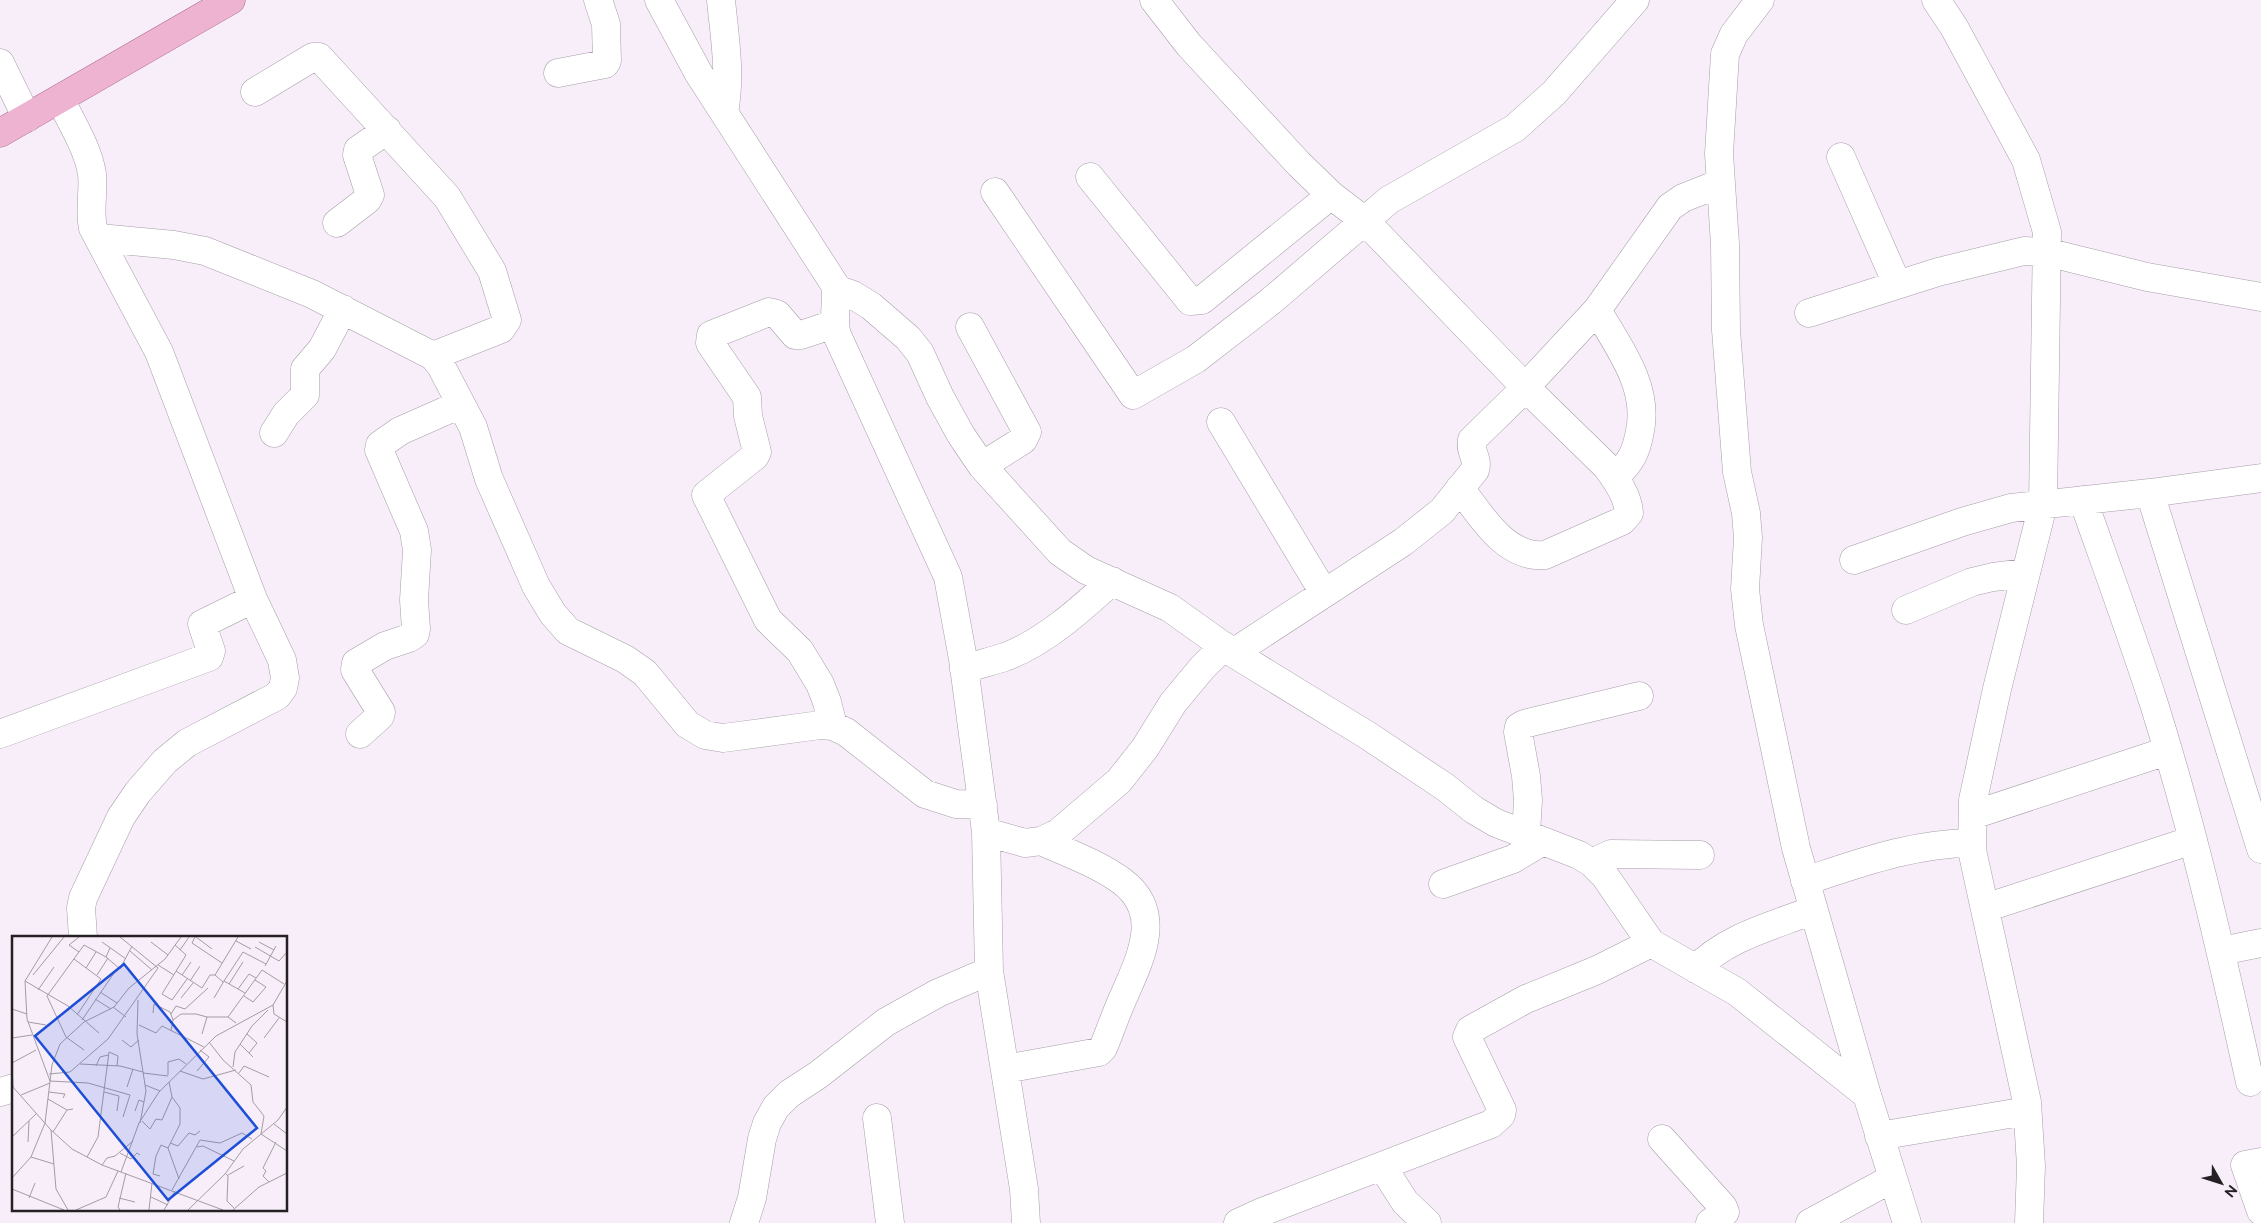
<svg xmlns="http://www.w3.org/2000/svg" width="2261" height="1223" font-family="Raleway,sans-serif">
	<rect width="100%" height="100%" fill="#f8eefa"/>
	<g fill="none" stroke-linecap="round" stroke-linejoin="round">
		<defs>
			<path id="minor" d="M659 0 699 74 835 285C838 302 832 319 837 335L948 577 963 659 986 832 989 971 1024 1189 1026 1223
				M721 0C725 40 731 74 724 113
				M1154 0 1189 45 1299 164 1331 195 1365 221 1525 387 1606 466C1616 479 1628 496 1629 513L1622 521 1545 555C1506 559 1481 516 1460 488
				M1760 0 1734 34 1725 54 1719 154 1725 244 1726 330 1737 472 1746 513 1748 538 1745 589 1749 625 1796 848 1867 1095 1907 1223
				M1936 0 1954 27 2026 160 2047 232 2043 505 1997 689 1973 800 1972 850 2027 1102 2031 1166 2029 1223
				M0 63 27 118
				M558 73 605 64 607 61 606 24 598 0
				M255 92 313 57H319L447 197 492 271 507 320 501 329 433 356
				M60 99C71 122 88 148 92 174 94 192 89 209 93 228L159 352 253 599 282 660 285 678 283 688 277 696 187 743 165 761 138 792 121 817 83 898 81 908 83 937
				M1841 157 1897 284
				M1090 177 1190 301 1202 300 1331 195
				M995 192 1133 395 1196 359 1271 301 1389 200 1515 128 1554 93 1635 0
				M337 223 367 200 370 195 357 155 358 150 387 130
				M99 238 174 245 205 251 312 294 433 356 441 366 473 427 489 479 536 586 553 614 568 631 625 659 645 673 687 724 705 735 723 738 820 725 833 726 846 732 925 794 956 804 983 805
				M836 289 853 295 871 306 908 338 920 353 940 397 961 435 982 466 1060 552 1086 570 1170 608 1233 653 1367 735 1445 787 1474 810 1496 823 1579 855 1592 863 1605 876 1651 943 1737 992 1867 1095
				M1597 310C1619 348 1649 386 1640 431 1636 453 1631 462 1615 477
				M1809 313 1938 272 2024 251 2046 252 2147 277 2261 297
				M970 327 1027 432 1023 440 982 466
				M1221 422 1324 593
				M274 433 286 414 305 395V369L322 349 343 309
				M2150 493 2261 849
				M2083 500C2107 568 2132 636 2154 704 2193 828 2222 955 2250 1082
				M1854 560 1962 522 2011 508 2150 493 2261 478
				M1906 610 1972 582 1993 577 2025 573
				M1233 653 1403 542 1442 511 1475 470C1479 460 1469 450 1472 440L1517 396 1597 310 1670 207 1683 198 1721 183
				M964 669C977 665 992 661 1005 657 1045 642 1081 609 1112 581
				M833 726 827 702 820 684 800 651 768 620 706 495 755 456 757 452 748 416 747 397 710 343 711 335 769 312 777 314 795 335H801L834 324
				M0 734 209 657 211 651 202 624 253 599
				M360 734 380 716 381 712 355 670 356 663 385 646 409 638 415 634 416 629 414 600 417 550 414 531 379 450 380 445 400 431 461 404
				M1973 815 2167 751
				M986 832 1025 843 1041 841 1058 833 1119 781 1145 748 1173 703 1202 668 1224 646
				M1526 834 1528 800 1526 776 1518 732 1519 727 1524 724 1639 696
				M1592 863 1611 854 1700 855
				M1805 881C1860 863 1914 843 1972 843
				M1443 884 1513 859 1543 841
				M1985 908 2193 840
				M2221 951 2261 943
				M1696 969C1726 937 1773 926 1813 910
				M1005 1069 1099 1052 1103 1048C1109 1034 1114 1019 1120 1005 1136 966 1167 916 1123 882 1099 864 1068 853 1041 841
				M0 1092 14 1088
				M877 1118 890 1223
				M1879 1136 2027 1111
				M1662 1139 1723 1207 1725 1212 1710 1223
				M2261 1162 2245 1165 2261 1211
				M1382 1166 1405 1202 1427 1223
				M744 1223 752 1198 762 1139 767 1123 776 1107 789 1094 818 1075 886 1022 938 993 989 971
				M1238 1223 1262 1212 1491 1124 1501 1115 1502 1110 1467 1037 1470 1030 1526 999 1597 970 1651 943
				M1810 1223 1893 1178"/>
			<path id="major" d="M0 133 231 0"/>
		</defs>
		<!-- minor casing -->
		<use href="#minor" stroke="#a69da8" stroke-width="29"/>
		<!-- major casing -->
		<use href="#major" stroke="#a15e82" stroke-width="29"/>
		<!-- minor -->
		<use href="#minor" stroke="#fff" stroke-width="28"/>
		<!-- major -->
		<use href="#major" stroke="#efb3d2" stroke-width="28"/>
	</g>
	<!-- overview -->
	<g transform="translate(12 936)">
		<rect width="275" height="275" fill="#f8eefa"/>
		<path fill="none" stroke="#a39ca4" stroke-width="1" d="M67 1 57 9 67 16M183 1 180 7 210 27M184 1 200 13M224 5 239 13M90 6 114 23M139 6 156 19M247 6 262 14M163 9 174 19 150 58 160 64 175 43M243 11 267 25 275 16M98 12 94 21 108 33 120 10M168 14 177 1M118 15 140 34M62 23 89 43 65 79M146 29 162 39M253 30 264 10M74 32 84 16M164 35 190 52 198 39H203M21 39 52 1M85 39 96 22M170 39 179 26M13 45 40 1M178 45 188 30M275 45 261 69 262 78 275 86M211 46 203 39 226 1M217 48 231 26M226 53 237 38 244 42M26 54 42 31M88 56 105 67M233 57 212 45 231 16 254 28M232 60 241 66 254 51 243 44M169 62 181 47M202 62 212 45M83 63 99 73M126 64 125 98 134 155 128 187M101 71 114 81M0 73 15 78M141 77 142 68 158 76 161 84 159 95M159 78 164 70 173 73 196 52M216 81 250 34 272 48M70 84 102 37M161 84 169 78H184L195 81H216L224 87M16 86 34 89M127 89 144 97 150 90 192 111M87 97 56 70 13 45 15 83 38 145 76 147 118 159 111 181M190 98 195 81M235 98 245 107 237 117M0 102 20 99M252 102 267 82M110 104 119 111 127 104M197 106 211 124 239 149 241 166 252 180 249 198 275 215M228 108 241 121M72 114 54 101 35 60 72 9 94 21M0 127 24 114M0 127 1 152M68 128 108 130 131 136M84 130 88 121 96 119M221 131 223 116 240 90 256 74M168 135 191 143 224 134M185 135 197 121 188 114M131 137 156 140M227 137 232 130 257 141M37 138 58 136 96 103 146 32 108 1M156 139V126L167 123 174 128M157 146 160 161 168 172V188L156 212 167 243M133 149 148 155M0 150 39 194 44 253 56 274M115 151 121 133M37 156 53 158 51 162M92 156 107 160 105 175M9 159 38 147M36 163 55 174 61 173M123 175 127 164 132 166M130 185 138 193 144 183 150 184 160 161M262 188 275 198M39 194 60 213 90 229 211 274M41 196 55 174M0 201 25 177M16 206 17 185M158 207 166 210 177 197 183 199 188 195M185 211 191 210 222 225M108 217 119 223 125 217 128 219M19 221 33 187 40 129 48 108 72 86 102 71 117 52 153 23 169 1M75 221 86 201 97 116 106 120 105 130M90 229 95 222 103 220 121 205M109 236 127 187 147 156 204 100 261 69M213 237 216 240 215 265 222 272M216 239 232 230M148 240 141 238 144 220 149 209 156 212M0 242 19 221 42 228M257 246 251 240 254 235 251 232 264 206M0 253 52 274M160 254 188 204 208 207 230 197 240 203M139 261 156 269M17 262 23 247M107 262 123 266M64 274 94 261 106 235M108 274 106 271 114 237M137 274 140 247M152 274 163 255M176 274 213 238 231 213 266 184 275 171M221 274 247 251 275 237"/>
		<path fill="#1d4ed8" fill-opacity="0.15" stroke="#1d4ed8" stroke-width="2.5" d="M112 28 245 192 156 264 23 100Z"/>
		<rect width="275" height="275" fill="none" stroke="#242024" stroke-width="2.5"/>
	</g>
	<!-- north arrow -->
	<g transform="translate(2221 1183) rotate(129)" stroke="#f8eefa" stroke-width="4" paint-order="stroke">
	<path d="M0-4L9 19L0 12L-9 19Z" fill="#242024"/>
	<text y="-8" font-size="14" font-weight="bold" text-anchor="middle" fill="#242024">N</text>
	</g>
</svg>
